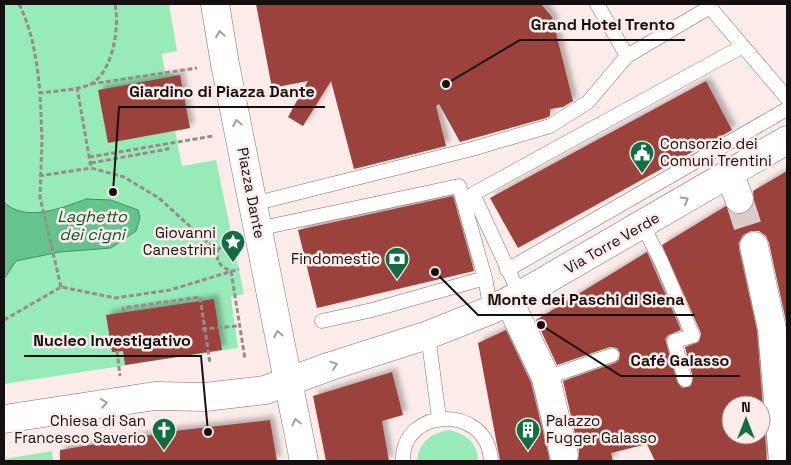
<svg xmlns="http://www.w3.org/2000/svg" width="791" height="465" font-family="'Space Grotesk',sans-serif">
	<defs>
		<filter id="shadow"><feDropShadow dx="4.5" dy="-4.5" stdDeviation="2.5" flood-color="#0004"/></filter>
	</defs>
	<rect width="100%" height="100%" fill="#fbecea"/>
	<!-- green -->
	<path fill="#97ebb8" d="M4 4H169L177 51 162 54 165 73 180 75 190 128 175 131 182 166 216 160 244 294 231 297 238 348 4 384Z
		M449 430C466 434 478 443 478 461H417C419 442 431 433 449 430Z
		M52 451 53 461H4V459Z"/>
	<!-- water -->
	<path fill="#64c28b" stroke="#4c8d66" d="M86 199 111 200 138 210 140 218 136 231 111 248 60 252 16 261 4 279V202C25 223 62 208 86 199Z"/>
	<!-- building -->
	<path fill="#9b423e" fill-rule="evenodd" filter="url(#shadow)" d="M256 4H541L552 17 573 101 563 107 550 109V116L546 118 460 142 439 104 436 106 446 146 354 169 331 81 303 126 288 117 308 81 272 88Z
		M180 75 190 128 108 143 98 90Z
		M706 81 732 130 518 248 490 198Z
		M787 171V326L769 243 766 236 759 231H751L743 235 739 242V249L757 331 767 461H655L647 444 611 453 613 461H578L579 451 563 381 615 363 619 360 620 353 617 348 610 347 557 365 536 320 647 252 681 330 668 335 665 339 677 382 682 388 691 386 693 378 685 347 699 342 701 333 662 245 726 206 736 214 745 213 751 209 754 202 753 191ZM731 405H761V435H731Z
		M453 196 474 271 317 308 298 230Z
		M214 299 222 350 125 365 123 351 112 352 106 315Z
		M506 330 531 383 550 461H500L478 343Z
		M392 372 403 415 382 421 389 461H326L313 396Z
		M270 420 277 461H60V450L174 431Z"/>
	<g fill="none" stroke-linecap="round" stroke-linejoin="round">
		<!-- street-tunnel -->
		<path stroke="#d8cbc9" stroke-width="28" stroke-dasharray="28 14" stroke-linecap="butt" d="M739 199 754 246"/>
		<defs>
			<path id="lane" d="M597 4 627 56 710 7
				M707 4 787 98
				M253 204 472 149 550 126 588 102 627 56
				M643 226 661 261 693 336 674 341 685 380
				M257 229 459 186 485 278
				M507 270 787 109
				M520 295 473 194 743 46
				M322 321 372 310 485 278 491 310
				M428 335 439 418
				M546 378 612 355
				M403 461C401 407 488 403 491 461"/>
			<path id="street" d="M215 4 225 64 304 461
				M730 174 739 199
				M754 246 772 329 783 461
				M509 301 546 378 564 455"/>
			<path id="secondary" d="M4 419 155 396 205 397 265 390 331 366 428 335 491 310 520 295 787 140"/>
		</defs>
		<!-- lane casing -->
		<use href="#lane" stroke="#7f7170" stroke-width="15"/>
		<!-- street casing -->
		<use href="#street" stroke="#7f7170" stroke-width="29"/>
		<!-- secondary casing -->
		<use href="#secondary" stroke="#7f7170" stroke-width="29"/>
		<!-- path -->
		<path stroke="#978c8b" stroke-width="3" stroke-dasharray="5 2.5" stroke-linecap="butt" d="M19 4C33 32 37 62 40 93
			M91 84 197 68
			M77 87 91 168 124 177 159 198 217 251C216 262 221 267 231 271L245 359
			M89 157 213 136
			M91 163 168 149 167 144
			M39 176 91 168
			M217 251 225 242 234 240
			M61 287 40 197 42 140 40 93C53 91 77 90 89 85 113 74 120 26 115 4
			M124 312 123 308 200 297 210 363
			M4 320 61 287 115 298 170 290 239 269
			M202 329 238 326
			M117 351 120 376"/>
		<!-- lane -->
		<use href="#lane" stroke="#fff" stroke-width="14"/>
		<!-- street -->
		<use href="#street" stroke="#fff" stroke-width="28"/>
		<!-- secondary -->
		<use href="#secondary" stroke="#fff" stroke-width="28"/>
	</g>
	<!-- one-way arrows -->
	<defs><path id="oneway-chevron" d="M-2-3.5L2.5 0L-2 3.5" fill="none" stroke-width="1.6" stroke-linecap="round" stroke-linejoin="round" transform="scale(1.25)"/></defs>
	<g stroke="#a19f9f">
		<use href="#oneway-chevron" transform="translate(220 34) rotate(-99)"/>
		<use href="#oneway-chevron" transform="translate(237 123) rotate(-101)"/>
		<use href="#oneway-chevron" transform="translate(685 200) rotate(-31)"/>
		<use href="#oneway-chevron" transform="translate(278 334) rotate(-101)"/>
		<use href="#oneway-chevron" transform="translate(334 365) rotate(-19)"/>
		<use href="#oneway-chevron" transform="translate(104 403) rotate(-9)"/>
		<use href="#oneway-chevron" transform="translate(296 422) rotate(-102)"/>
	</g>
	<!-- icons -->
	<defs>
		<symbol id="civic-pin" viewBox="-11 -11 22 30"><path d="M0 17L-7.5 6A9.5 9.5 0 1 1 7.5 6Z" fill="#116e42" stroke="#fbecea"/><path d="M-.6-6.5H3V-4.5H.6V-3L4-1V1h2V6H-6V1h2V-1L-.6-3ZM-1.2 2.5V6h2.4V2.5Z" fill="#fff"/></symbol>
		<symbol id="sight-pin" viewBox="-11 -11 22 30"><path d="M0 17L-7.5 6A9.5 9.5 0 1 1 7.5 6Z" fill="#116e42" stroke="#fbecea"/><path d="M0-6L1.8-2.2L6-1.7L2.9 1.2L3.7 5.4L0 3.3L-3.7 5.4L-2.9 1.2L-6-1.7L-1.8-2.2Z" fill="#fff"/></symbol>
		<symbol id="bank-pin" viewBox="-11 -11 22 30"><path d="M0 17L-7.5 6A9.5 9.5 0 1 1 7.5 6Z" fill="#116e42" stroke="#fbecea"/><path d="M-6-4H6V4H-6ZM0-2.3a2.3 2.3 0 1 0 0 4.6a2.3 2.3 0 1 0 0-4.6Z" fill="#fff"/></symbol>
		<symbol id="church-pin" viewBox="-11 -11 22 30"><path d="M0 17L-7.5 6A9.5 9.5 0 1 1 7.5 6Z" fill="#116e42" stroke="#fbecea"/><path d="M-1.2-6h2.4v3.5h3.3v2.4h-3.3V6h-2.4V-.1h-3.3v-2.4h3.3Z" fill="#fff"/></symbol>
		<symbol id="building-pin" viewBox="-11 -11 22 30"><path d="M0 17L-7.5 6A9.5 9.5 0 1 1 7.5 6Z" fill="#116e42" stroke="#fbecea"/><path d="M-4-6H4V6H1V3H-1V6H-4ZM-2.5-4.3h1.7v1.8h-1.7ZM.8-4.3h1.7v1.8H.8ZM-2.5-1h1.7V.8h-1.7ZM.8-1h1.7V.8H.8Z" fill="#fff"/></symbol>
	</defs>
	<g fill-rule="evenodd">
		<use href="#civic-pin" x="628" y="139" width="28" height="38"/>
		<use href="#sight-pin" x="219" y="228" width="28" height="38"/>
		<use href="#bank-pin" x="383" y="245" width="28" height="38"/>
		<use href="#church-pin" x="150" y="416" width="28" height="38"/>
		<use href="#building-pin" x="514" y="416" width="28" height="38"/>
	</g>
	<g text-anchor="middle" stroke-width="5" stroke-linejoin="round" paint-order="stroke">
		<!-- poi labels -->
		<g font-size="15" fill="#151010" stroke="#fbecea" text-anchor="end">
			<text x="660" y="149" text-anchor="start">Consorzio dei<tspan x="660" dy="17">Comuni Trentini</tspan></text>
			<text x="216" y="238">Giovanni<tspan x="216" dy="17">Canestrini</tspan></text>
			<text x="380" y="264">Findomestic</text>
			<text x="146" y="426">Chiesa di San<tspan x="146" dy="17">Francesco Saverio</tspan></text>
			<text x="546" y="426" text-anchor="start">Palazzo<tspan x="546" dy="17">Fugger Galasso</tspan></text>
		</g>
		<!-- street labels -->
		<g font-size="15" fill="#151010" stroke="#fbecea">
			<text transform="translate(251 193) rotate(79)" y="5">Piazza Dante</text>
			<text transform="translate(612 243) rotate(-30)" y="5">Via Torre Verde</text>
		</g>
		<!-- water labels -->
		<g font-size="16" font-style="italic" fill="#095431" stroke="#fbecea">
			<text x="92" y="222">Laghetto<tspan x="92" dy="18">dei cigni</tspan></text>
		</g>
	</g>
	<!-- callouts -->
	<path fill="none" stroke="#151010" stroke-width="2" d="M446 84L520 40H685M113 192L119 107H325M435 272L478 315H695M208 432L201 356H24M541 325L621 376H740"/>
	<g fill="#151010" stroke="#fbecea" stroke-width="2">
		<circle cx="446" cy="84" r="5"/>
		<circle cx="113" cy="192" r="5"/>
		<circle cx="435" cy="272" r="5"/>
		<circle cx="208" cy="432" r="5"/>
		<circle cx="541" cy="325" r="5"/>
	</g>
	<g font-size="16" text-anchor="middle" font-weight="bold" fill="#151010" stroke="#fbecea" stroke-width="5" stroke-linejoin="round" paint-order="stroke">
		<text x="603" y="30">Grand Hotel Trento</text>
		<text x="222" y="97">Giardino di Piazza Dante</text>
		<text x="586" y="305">Monte dei Paschi di Siena</text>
		<text x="112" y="346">Nucleo Investigativo</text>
		<text x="680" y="366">Café Galasso</text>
	</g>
	<!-- border -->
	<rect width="791" height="465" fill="none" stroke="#151010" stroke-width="10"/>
	<!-- north arrow -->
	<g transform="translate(746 420)"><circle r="24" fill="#fbecea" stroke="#9f9493"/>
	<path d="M0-4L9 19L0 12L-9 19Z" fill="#116e42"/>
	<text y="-8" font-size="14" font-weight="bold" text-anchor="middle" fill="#151010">N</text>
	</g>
</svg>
